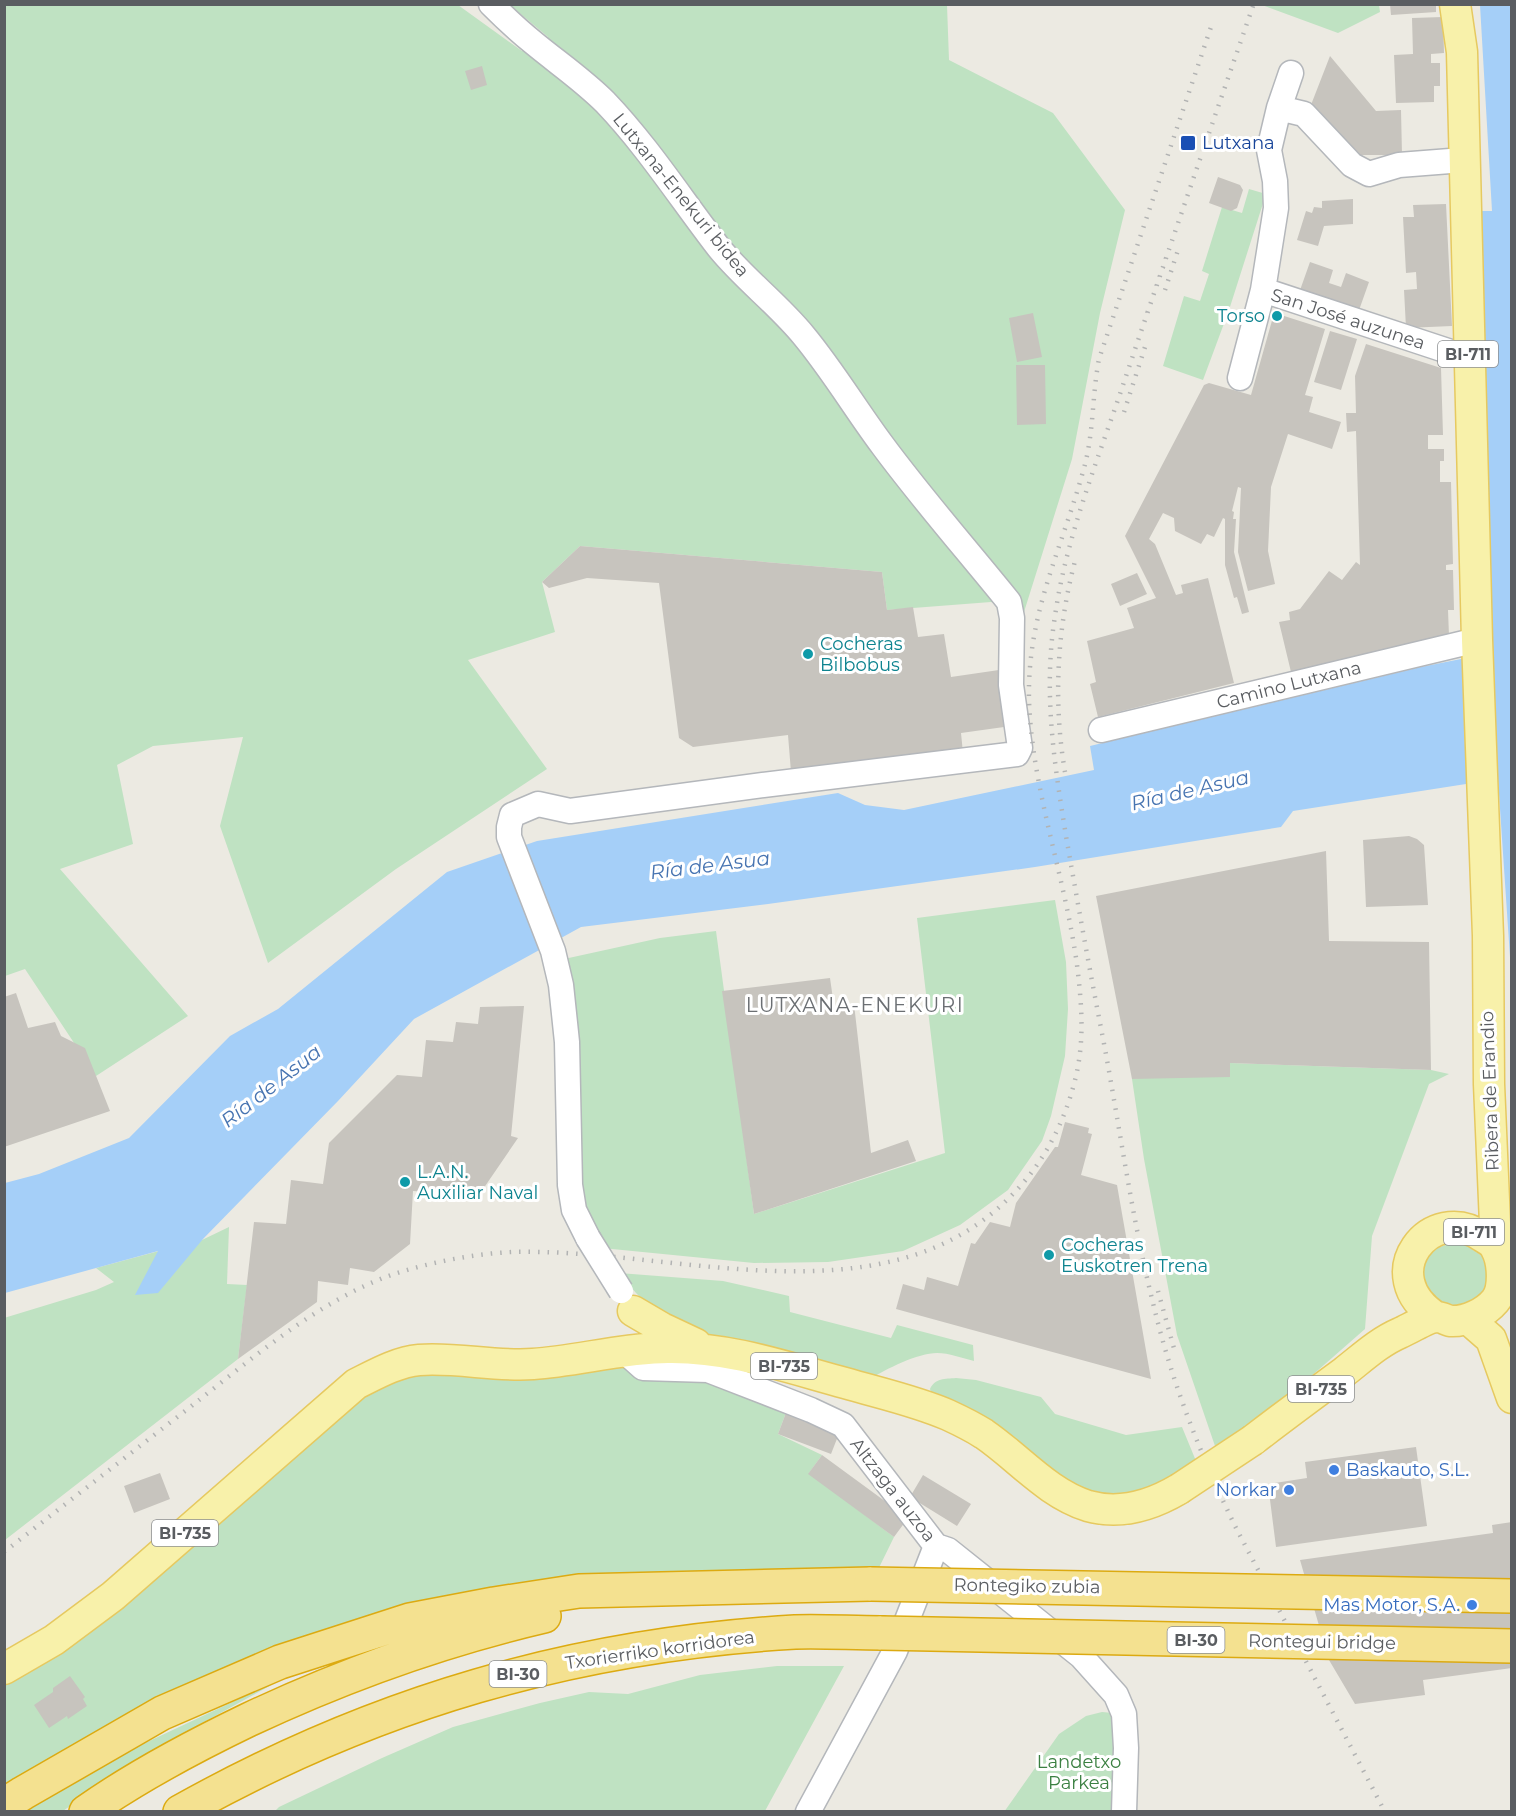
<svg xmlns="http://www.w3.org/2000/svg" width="1516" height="1816" font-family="Montserrat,sans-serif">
	<rect width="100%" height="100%" fill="#eceae2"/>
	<!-- green -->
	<path fill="#bfe2c2" d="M4 5H458L522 51 548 37 510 5H947L949 60 1053 113 1125 210 1100 313 1072 459 1024 612 991 602 887 610 882 572 580 546 542 582 555 632 468 660 547 769 396 869 268 963 220 826 243 737 153 746 117 765 133 844 60 869 188 1016 96 1076 25 969 5 976Z
		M1262 5H1379L1380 12 1338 33Z
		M1249 189 1266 194 1229 310 1203 380 1163 366 1184 296 1200 301 1209 274 1202 271 1222 207 1242 213Z
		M1055 900 1066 962 1068 1009 1065 1056 1051 1116 1042 1141 1008 1190 960 1225 903 1251 828 1262 754 1263 602 1248 588 1238 555 961 660 938 716 931 754 1214 945 1153 917 918Z
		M1230 1063 1431 1070 1449 1074 1429 1084 1372 1236 1365 1329 1252 1428 1215 1446 1177 1335 1144 1159 1132 1079Z
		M229 1227 227 1284 247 1285 238 1359 5 1540 4 1318 96 1290 114 1282 96 1268 159 1251 154 1263Z
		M1460 1241 1482 1256 1489 1278C1486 1284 1483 1293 1479 1298 1476 1302 1471 1303 1467 1305 1435 1319 1404 1273 1434 1250 1441 1245 1452 1244 1460 1241Z
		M619 1273 723 1281 789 1296 790 1312 891 1338 897 1325 973 1345 974 1361C962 1358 949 1353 937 1353 918 1353 886 1369 870 1379L745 1346 693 1330 654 1311 636 1293Z
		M625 1352 708 1370 787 1410 778 1434 822 1455 809 1473 894 1537 871 1584 579 1591 280 1662 5 1805 4 1669 388 1368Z
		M956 1378 976 1380 1041 1397 1055 1414 1126 1435 1182 1427 1196 1461 1162 1491 1100 1502 932 1395 930 1389C935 1378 945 1379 956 1378Z
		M777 1666H844L765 1811H275L279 1807 382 1758 453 1727 540 1703 589 1692 628 1694 700 1675Z
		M286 1677 135 1760 63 1811 20 1812 81 1773Z
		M1102 1712 1113 1713 1117 1811 1004 1812 1059 1734 1086 1716Z"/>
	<!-- water -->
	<path fill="#a5cff8" d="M1480 5H1511V972L1498 779 1293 811 1281 827 1035 867 768 904 581 927 414 1019 338 1101 203 1239 158 1293 135 1295 158 1251 5 1293V1183L39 1174 129 1138 230 1036 278 1009 447 872 537 841 838 793 865 805 904 810 1094 770 1090 746 1421 667 1491 653 1479 211H1492Z"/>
	<!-- building -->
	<path fill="#c7c4be" d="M1390 4H1436V12L1391 15Z
		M1443 17 1444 53 1431 54V63H1440V86H1434V102L1396 103 1394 55 1413 54 1412 18Z
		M1330 56 1376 111 1401 110 1402 155H1349L1309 110Z
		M482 66 487 85 471 90 465 71Z
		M1218 177 1240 185 1243 190 1237 208 1231 211 1209 203Z
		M1353 199V224L1324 226 1318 246 1297 240 1306 211 1312 213 1314 207 1322 208V201Z
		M1446 204 1452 326 1406 328 1404 290 1417 289 1416 272 1406 273 1403 217H1414L1413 205Z
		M1310 262 1333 270 1329 283 1341 287 1346 273 1369 282 1358 313 1299 293Z
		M1033 313 1042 357 1017 362 1009 318Z
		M1281 315 1325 329 1305 395 1313 397 1309 412 1341 422 1332 449 1288 434 1271 487 1268 551 1275 584 1248 591 1238 552 1241 488 1238 487 1232 511 1234 512 1233 519H1236L1234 552 1249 612 1242 614 1237 597 1234 598 1225 565V519L1223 518 1214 537 1207 534 1201 544 1175 531 1174 518 1163 513 1149 539 1155 544 1176 595 1183 593 1181 585 1208 578 1234 683 1098 717 1090 684 1096 682 1087 641 1134 628 1127 608 1156 598 1125 536 1204 385 1209 383 1251 395 1273 317Z
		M1330 331 1357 339 1341 390 1314 382Z
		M1366 344 1441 368 1443 435H1428V449H1444V461H1440V482H1451L1453 564 1446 565V570H1453L1454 610H1448L1449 636 1291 672 1279 622 1290 620 1289 612 1300 609 1329 571 1342 580 1356 562 1360 565 1356 431 1347 432 1346 413H1356L1355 376Z
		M1016 365H1045L1046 424 1017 425Z
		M580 546 882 572 887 610 913 607 918 637 944 634 951 677 999 670 1004 727 961 733 963 753 791 772 788 735 693 747 679 738 659 583 587 578 549 588 542 582Z
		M1137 573 1147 594 1120 606 1111 584Z
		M1409 836 1417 839 1424 845 1428 905 1366 907 1363 840Z
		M1326 851 1329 941 1429 942 1431 1070 1230 1063V1077L1132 1079 1096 896Z
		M830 978 834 1006 854 1004 871 1153 908 1140 916 1161 754 1214 722 991Z
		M16 993 28 1028 55 1022 61 1036 85 1048 110 1111 4 1147V997Z
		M524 1006 511 1136 518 1138 479 1195 413 1191 410 1244 374 1272 350 1268 348 1285 318 1281 317 1302 238 1359 254 1222 286 1224 291 1180 323 1184 329 1143 397 1075 422 1077 426 1040 453 1042 456 1022 478 1024 480 1007Z
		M1065 1122 1089 1128 1088 1133 1092 1134 1081 1175 1117 1185 1151 1379 896 1309 903 1284 924 1290 927 1277 958 1286 971 1243 975 1244 990 1222 1010 1227 1016 1203 1055 1147H1058Z
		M787 1410 840 1431 831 1454 778 1434Z
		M1416 1447 1427 1526 1276 1547 1268 1484 1307 1478 1305 1462Z
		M822 1455 908 1518 894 1537 808 1474Z
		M160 1473 170 1499 134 1513 124 1486Z
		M923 1475 971 1504 957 1526 910 1497Z
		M1512 1522V1668L1423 1680 1425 1695 1355 1704 1329 1660 1300 1560 1493 1533 1492 1525Z
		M70 1676 85 1697 83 1699 87 1706 68 1719 67 1716 49 1728 34 1705 53 1692V1688Z"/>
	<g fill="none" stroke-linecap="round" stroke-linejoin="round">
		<defs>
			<path id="minor" d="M491 4C505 18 520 32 535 44 558 63 583 80 605 102 648 147 681 199 719 248 745 280 778 304 804 336 833 371 856 410 883 446 923 500 967 550 1009 602L1012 618 1011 685 1020 748 1017 754 763 785 570 811 538 804 512 815 509 827V837L553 951 561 985 567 1042 570 1185 574 1210 588 1238
				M1279 108 1304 114 1352 165 1369 174 1399 165 1463 160
				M1263 290 1469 358
				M1240 378 1263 290 1276 208 1275 181 1269 150 1279 108 1291 73
				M1101 730 1477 640
				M625 1352 643 1368 708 1370 811 1410 843 1425 936 1546 948 1550 1081 1656 1116 1695 1124 1714 1126 1748 1124 1812
				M808 1812 895 1651 936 1546"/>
			<path id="major" d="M1455 4 1462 52 1477 640 1488 936 1489 1084 1496 1247
				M633 1311 662 1328 696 1344
				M1468 1319 1491 1339 1512 1398
				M1253 1440C1283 1417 1314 1394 1344 1372 1362 1358 1379 1342 1400 1333 1409 1329 1429 1317 1437 1317 1442 1317 1446 1320 1450 1321 1466 1322 1485 1313 1495 1301 1505 1289 1503 1262 1496 1249 1494 1244 1488 1240 1483 1237 1431 1200 1372 1275 1436 1317
				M4 1669 54 1640 113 1596 356 1384C376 1374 397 1362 419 1360 457 1357 495 1367 533 1364 577 1361 623 1348 668 1348 729 1347 786 1367 845 1383 879 1393 916 1401 948 1415 961 1421 973 1427 984 1434 1019 1458 1047 1493 1088 1506 1120 1515 1152 1505 1179 1489"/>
			<path id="highway" d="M4 1805 23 1793 162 1713 280 1662 410 1620 494 1604 579 1591 871 1584
				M86 1812C137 1776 192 1747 248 1720 344 1675 441 1640 544 1616
				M180 1812C374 1703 573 1645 795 1632 823 1631 852 1633 881 1633"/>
		</defs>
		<!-- minor casing -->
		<use href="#minor" stroke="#b4b7bb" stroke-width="27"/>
		<!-- major casing -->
		<use href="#major" stroke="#e6c960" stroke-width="33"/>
		<!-- highway casing -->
		<use href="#highway" stroke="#dcaa11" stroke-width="36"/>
		<!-- minor -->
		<use href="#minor" stroke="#fff" stroke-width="24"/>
		<!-- major -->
		<use href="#major" stroke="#f8f1aa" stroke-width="30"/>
		<!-- highway -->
		<use href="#highway" stroke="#f4e190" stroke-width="33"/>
		<!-- rail -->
		<path stroke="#b2b3b3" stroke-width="4.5" stroke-dasharray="1.5 8" stroke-linecap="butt" d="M1253 6C1209 133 1165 260 1122 388 1097 462 1066 538 1055 616 1043 691 1054 762 1066 836 1077 899 1088 961 1100 1023 1119 1119 1131 1217 1155 1311 1173 1386 1202 1458 1235 1526L1385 1812
			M1165 290 1178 250
			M1124 412 1145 347
			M1065 772C1053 702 1057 629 1075 561
			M1158 1291 1175 1352
			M4 1552C68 1502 131 1453 194 1404 254 1357 321 1299 394 1274 432 1262 472 1254 512 1252 670 1247 883 1326 1011 1196 1042 1165 1063 1126 1074 1084 1085 1044 1082 1006 1077 965 1065 876 1032 790 1029 700 1027 613 1062 549 1084 468 1094 432 1092 395 1099 359L1211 27"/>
		<defs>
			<path id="minor-bridge" d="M588 1238 621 1291"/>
			<path id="major-bridge" d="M1179 1489 1253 1440"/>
			<path id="highway-bridge" d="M871 1584 1512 1596
				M881 1633 1512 1646"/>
		</defs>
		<!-- minor-bridge casing -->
		<use href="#minor-bridge" stroke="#b4b7bb" stroke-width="27" stroke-linecap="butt"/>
		<!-- major-bridge casing -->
		<use href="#major-bridge" stroke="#e6c960" stroke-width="33" stroke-linecap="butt"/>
		<!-- highway-bridge casing -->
		<use href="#highway-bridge" stroke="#dcaa11" stroke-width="36" stroke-linecap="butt"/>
		<!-- minor-bridge -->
		<use href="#minor-bridge" stroke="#fff" stroke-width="24"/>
		<!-- major-bridge -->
		<use href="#major-bridge" stroke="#f8f1aa" stroke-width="30"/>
		<!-- highway-bridge -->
		<use href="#highway-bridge" stroke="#f4e190" stroke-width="33"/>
	</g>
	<!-- markers -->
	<rect fill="#1a4fb4" stroke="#fff" stroke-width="2" x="1180" y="135" width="16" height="16" rx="3"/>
	<g fill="#0f9aa8" stroke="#fff" stroke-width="2">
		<circle cx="1277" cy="316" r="6"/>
		<circle cx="808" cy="654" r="6"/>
		<circle cx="405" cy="1182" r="6"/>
		<circle cx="1049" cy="1255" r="6"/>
	</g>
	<g fill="#3f7fe0" stroke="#fff" stroke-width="2">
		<circle cx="1334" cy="1470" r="6"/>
		<circle cx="1289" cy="1490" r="6"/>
		<circle cx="1472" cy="1605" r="6"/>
	</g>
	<g text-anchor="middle" stroke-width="6" stroke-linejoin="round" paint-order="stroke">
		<!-- shield labels -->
		<g fill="#fff" stroke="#8c8e90" stroke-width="1.5">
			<rect x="1438" y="341" width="60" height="26" rx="4.5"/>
			<rect x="1444" y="1219" width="60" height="26" rx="4.5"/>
			<rect x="751" y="1353" width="66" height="26" rx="4.5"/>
			<rect x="1288" y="1376" width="66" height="26" rx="4.5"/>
			<rect x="152" y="1520" width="66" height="26" rx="4.5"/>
			<rect x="1167.5" y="1627" width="57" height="26" rx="4.5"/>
			<rect x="489.5" y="1661" width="57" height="26" rx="4.5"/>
		</g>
		<g font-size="16" font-weight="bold" fill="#5a5d61">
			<text x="1468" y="360">BI-711</text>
			<text x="1474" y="1238">BI-711</text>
			<text x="784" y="1372">BI-735</text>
			<text x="1321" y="1395">BI-735</text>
			<text x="185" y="1539">BI-735</text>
			<text x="1196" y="1646">BI-30</text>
			<text x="518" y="1680">BI-30</text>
		</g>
		<!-- transit labels -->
		<g font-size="18" fill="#164399" stroke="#fff" text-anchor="start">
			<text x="1202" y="149">Lutxana</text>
		</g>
		<!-- street labels -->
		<g font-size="18" fill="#5a5d61" stroke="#fff">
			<text transform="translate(681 195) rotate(51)" y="6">Lutxana-Enekuri bidea</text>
			<text transform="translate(1348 319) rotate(18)" y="6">San José auzunea</text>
			<text transform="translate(1289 685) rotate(-14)" y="6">Camino Lutxana</text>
			<text transform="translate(1490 1091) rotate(-92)" y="6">Ribera de Erandio</text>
			<text transform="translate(893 1490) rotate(52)" y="6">Altzaga auzoa</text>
			<text transform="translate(1027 1586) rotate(1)" y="6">Rontegiko zubia</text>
			<text transform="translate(1322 1642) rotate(1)" y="6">Rontegui bridge</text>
			<text transform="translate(660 1650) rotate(-8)" y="6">Txorierriko korridorea</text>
		</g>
		<!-- culture labels -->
		<g font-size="18" fill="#0d838f" stroke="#fff" text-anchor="start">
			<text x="1265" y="322" text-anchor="end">Torso</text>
			<text x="820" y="650">Cocheras<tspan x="820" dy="21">Bilbobus</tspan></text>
			<text x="417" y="1178">L.A.N.<tspan x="417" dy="21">Auxiliar Naval</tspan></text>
			<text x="1061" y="1251">Cocheras<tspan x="1061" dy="21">Euskotren Trena</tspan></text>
		</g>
		<!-- shop labels -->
		<g font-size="18" fill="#366cbe" stroke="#fff" text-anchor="end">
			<text x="1346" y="1476" text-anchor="start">Baskauto, S.L.</text>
			<text x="1277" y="1496">Norkar</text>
			<text x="1460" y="1611">Mas Motor, S.A.</text>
		</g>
		<!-- park labels -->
		<g font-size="18" fill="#3b8042" stroke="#fff">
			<text x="1079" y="1768">Landetxo<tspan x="1079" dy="21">Parkea</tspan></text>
		</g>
		<!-- water labels -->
		<g font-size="20" font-style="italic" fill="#4774b1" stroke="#fff">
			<text transform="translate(1190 790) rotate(-13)" y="7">Ría de Asua</text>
			<text transform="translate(710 865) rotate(-7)" y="7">Ría de Asua</text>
			<text transform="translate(271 1086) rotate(-38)" y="7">Ría de Asua</text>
		</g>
		<!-- neighbourhood labels -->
		<g font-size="20" letter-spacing="1.5" fill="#6b6f73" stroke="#fff">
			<text x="855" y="1012">LUTXANA-ENEKURI</text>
		</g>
	</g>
	<!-- border -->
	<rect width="1516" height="1816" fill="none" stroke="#5a5d61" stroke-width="12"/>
</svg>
